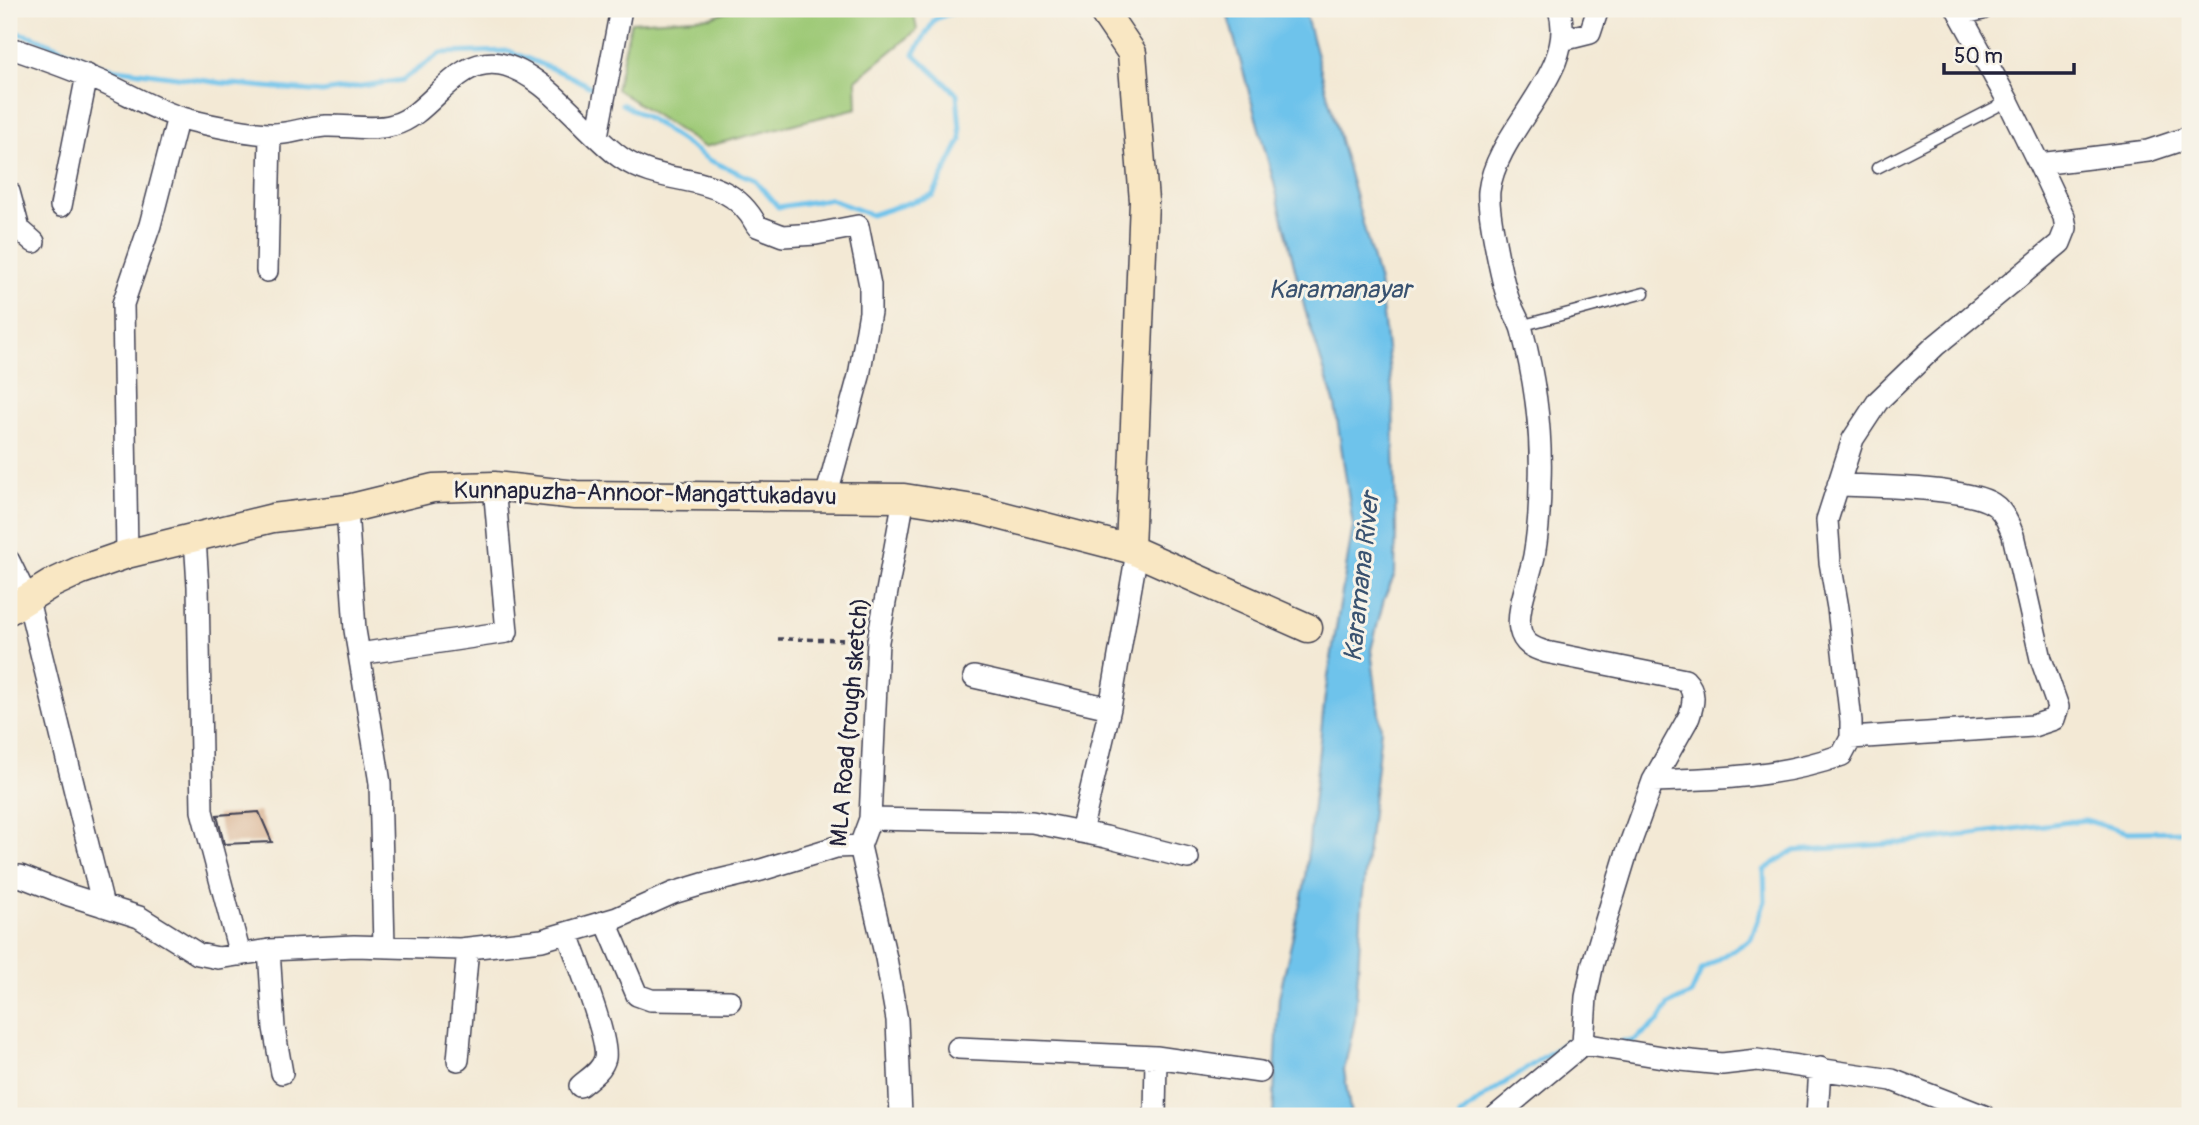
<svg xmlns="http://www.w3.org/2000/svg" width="2199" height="1125" font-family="Pangolin,sans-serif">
	<rect width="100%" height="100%" fill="#f7f3e8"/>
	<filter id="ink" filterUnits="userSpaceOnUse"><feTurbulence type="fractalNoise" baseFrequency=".0143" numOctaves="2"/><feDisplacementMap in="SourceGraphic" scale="14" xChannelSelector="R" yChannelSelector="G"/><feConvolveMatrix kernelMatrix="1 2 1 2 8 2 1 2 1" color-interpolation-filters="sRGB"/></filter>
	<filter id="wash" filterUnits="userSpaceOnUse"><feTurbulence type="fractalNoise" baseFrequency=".00686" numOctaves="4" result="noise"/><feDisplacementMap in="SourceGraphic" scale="28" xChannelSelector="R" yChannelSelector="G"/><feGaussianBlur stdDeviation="1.57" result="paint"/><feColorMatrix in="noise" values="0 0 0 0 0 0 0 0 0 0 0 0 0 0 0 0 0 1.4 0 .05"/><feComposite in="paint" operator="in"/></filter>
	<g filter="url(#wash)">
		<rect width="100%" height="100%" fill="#f3e9d5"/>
		<!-- green -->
		<path fill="#9dc976" stroke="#607658" stroke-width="2" d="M733 9H913L917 30 856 80 857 108 704 147 616 89 631 22 711 17Z"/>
		<!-- water -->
		<path fill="#6ec3eb" stroke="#487293" stroke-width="2" d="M1226 9H1304L1379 282 1393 398 1396 530 1395 574 1384 599 1371 650 1381 729 1362 903 1355 1020 1344 1070 1351 1116H1273L1279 997 1304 887 1325 695 1353 526 1335 405 1305 310 1274 183Z"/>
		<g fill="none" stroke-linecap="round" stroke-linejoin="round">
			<!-- stream -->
			<path stroke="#6ec3eb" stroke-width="5" d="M9 31 34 37 103 67 222 83 322 92 402 80 441 53 509 51 570 76 596 90
				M622 104 650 119 709 160 755 180 778 207 830 199 871 215 933 195 961 140 957 94 914 54 935 19 962 9
				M1623 1041H1633L1659 1021 1668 1005 1691 994 1702 969 1751 939 1765 901 1764 870 1793 851 1901 843 2085 820 2127 832 2190 831
				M1460 1116 1485 1096 1568 1041"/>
		</g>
		<g id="blocks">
			<!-- building -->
			<path fill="#d7ad8b" d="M259 812 272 842 224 844 217 815Z"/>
		</g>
	</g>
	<g filter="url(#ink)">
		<use href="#blocks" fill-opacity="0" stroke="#414052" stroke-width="2"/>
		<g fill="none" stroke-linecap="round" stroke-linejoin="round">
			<defs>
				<path id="lane" d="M1877 168 2008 101
					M1520 326 1644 293"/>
				<path id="street" d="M1957 9 2008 101 2039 164 2148 151 2190 137
					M1960 14 1982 9
					M1562 40 1590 33 1598 9
					M9 50H17C46 60 74 70 102 82 127 93 153 109 179 117 202 124 243 132 267 134 285 136 306 127 325 126 347 125 372 131 393 125 432 115 454 56 500 64 544 72 585 132 620 157 668 191 726 167 757 226L783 236 816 234 858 226 870 285V312L859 376 826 497
					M597 136 621 9
					M9 192 19 229 34 242
					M61 206 87 75
					M267 271 270 134
					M1838 485C1871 486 1968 487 1993 504 2003 510 2009 524 2013 535L2041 659 2058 707 2054 719 2033 726 1851 738
					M347 509 355 630 359 654
					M195 538 198 586 202 811 240 955
					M127 554 123 304 150 225 178 117
					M9 561 28 600 103 906
					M974 677 1110 708 1137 552
					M1653 781C1717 779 1781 777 1842 755L1851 738V721L1838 608 1830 562 1827 520 1853 439 1878 401 1935 346 2060 243 2066 228 2064 217 2039 164
					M870 819 1032 822 1106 837 1188 858
					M1081 832 1110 708
					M9 878 20 876 69 895 139 917 198 954 218 958 269 950 354 946 460 949 542 940 617 918 673 893 703 884 761 870 836 847 860 846
					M606 922 637 995 651 1000 730 1001
					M568 934C576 957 609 1039 605 1058 602 1071 589 1078 580 1086
					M384 947 380 783 359 654 507 632 494 486
					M269 950 274 1028 282 1073
					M1583 1044 1681 1060 1722 1064 1757 1060 1892 1080 1984 1116
					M958 1048 1156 1057 1260 1072
					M458 1060 468 948
					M901 1116 897 1020 886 958 860 846 870 819 878 641 904 498
					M1155 1116 1156 1057
					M1496 1116 1583 1044 1586 997 1593 963 1626 855 1653 781 1689 717C1694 703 1696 691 1685 680L1546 652C1533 648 1523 644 1520 629 1516 610 1530 577 1534 556 1538 533 1540 506 1540 482 1542 431 1535 380 1522 330 1519 320 1513 311 1509 301 1502 282 1487 210 1489 191 1497 128 1579 72 1559 9
					M1817 1116 1820 1068"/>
				<path id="secondary" d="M1102 9 1132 53 1144 201 1130 549
					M9 610 51 584 81 570 127 554 273 518 347 509 433 488 494 486 576 495 904 498 980 510 1130 549 1308 628"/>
			</defs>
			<!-- lane casing -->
			<use href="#lane" stroke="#414052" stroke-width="13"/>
			<!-- street casing -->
			<use href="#street" stroke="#414052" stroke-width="24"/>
			<!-- secondary casing -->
			<use href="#secondary" stroke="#414052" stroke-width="31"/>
			<!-- path -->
			<path stroke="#414052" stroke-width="3.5" stroke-dasharray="5 5" stroke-linecap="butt" d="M778 639 862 640"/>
			<!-- lane -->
			<use href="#lane" stroke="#fff" stroke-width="10"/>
			<!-- street -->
			<use href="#street" stroke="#fff" stroke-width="21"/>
			<!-- secondary -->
			<use href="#secondary" stroke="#f9e7c3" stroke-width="28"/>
		</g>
	</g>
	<g text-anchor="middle" stroke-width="6" stroke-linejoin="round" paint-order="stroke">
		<!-- street labels -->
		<g font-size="24" fill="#22223b" stroke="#f7f3e8">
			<text transform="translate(645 493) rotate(1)" y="8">Kunnapuzha-Annoor-Mangattukadavu</text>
			<text transform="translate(849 722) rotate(-85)" y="8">MLA Road (rough sketch)</text>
		</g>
		<!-- water labels -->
		<g font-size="26" font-style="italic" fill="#395270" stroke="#f7f3e8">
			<text x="1340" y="298">Karamanayar</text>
			<text transform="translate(1361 577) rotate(-84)" y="9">Karamana River</text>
		</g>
	</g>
	<!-- margin -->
	<rect width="2199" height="1125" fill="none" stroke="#f7f3e8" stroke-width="35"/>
	<!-- scale -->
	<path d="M1944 63v10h130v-10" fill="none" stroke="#22223b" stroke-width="3.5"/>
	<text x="1954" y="63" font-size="21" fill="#22223b" stroke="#f7f3e8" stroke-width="5" paint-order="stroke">50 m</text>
</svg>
